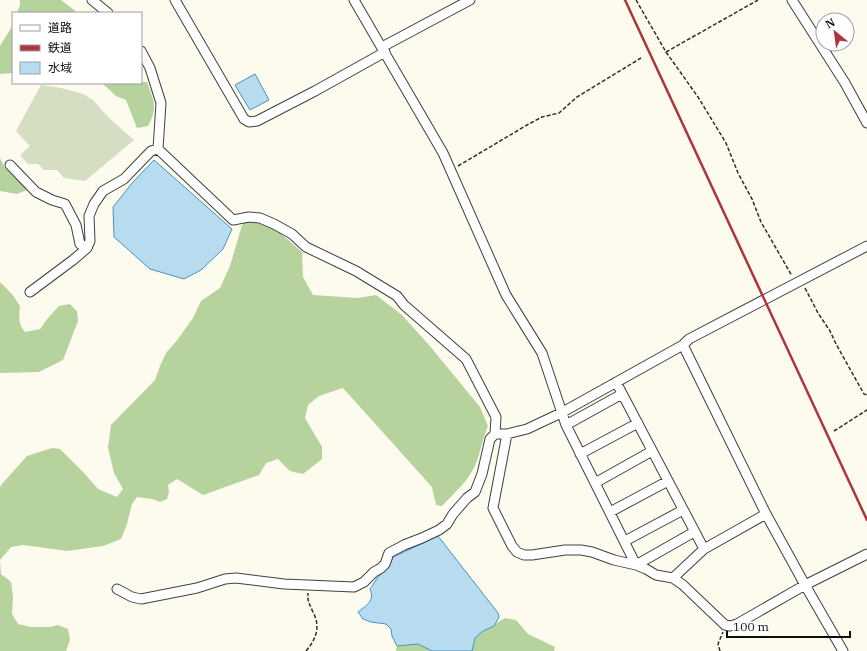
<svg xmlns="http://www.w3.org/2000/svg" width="867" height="651" font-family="'IBM Plex Serif','Noto Sans JP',serif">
	<rect width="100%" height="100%" fill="#fdfaee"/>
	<!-- forest -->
	<path fill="#b6d39d" d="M20 0H61L78 13H17L20 5Z
		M13 25V73L0 74V46Z
		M141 82H147C154 101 158 108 148 126L137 128 126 100 116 96 102 83H141Z
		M0 158 5 168 23 183 27 190 17 194 0 191Z
		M249 220 262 221 279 232 302 252 303 277 313 295 358 298 376 295 402 315 429 345 480 407 488 426C483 437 481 449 477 461 470 480 455 492 442 506L436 505 432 487 343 388 319 396 308 405 305 418 322 447V459L303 474 290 471 278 459 266 463 259 475 203 495 177 479 168 485 169 492 167 499 160 502 152 499 137 497 132 504 127 524 121 539 103 546 67 551 23 545 11 547 0 560 1 574 11 582 13 597 12 614 18 624 31 627H50L58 625 68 629 70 640 66 651H0V488L1 485 27 456 52 448 60 449 85 474 98 489 117 497 123 489 114 473 108 448 111 425 155 380 160 366 166 353 178 339 193 318 201 301 220 288 230 266 242 225Z
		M0 282 12 294 20 306C19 316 18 324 25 332L40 329 48 318 59 306 70 304 77 311 78 321 63 360 39 372 0 373Z
		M505 618 516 620 528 634 555 647 554 651H472C473 647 473 641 475 638 478 633 499 622 505 618Z
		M418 644 432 651H396L397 646Z"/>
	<!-- cemetery -->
	<path fill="#d5ddc2" d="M41 85 61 88 83 94 93 100 110 119 134 140 85 181 64 178 57 170H44L38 164H28L20 155 30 146 16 131Z"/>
	<!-- water -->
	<path fill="#b8dcef" stroke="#4792be" d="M255 74 269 100 250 110 235 85Z
		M154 160 232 229 223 249 201 270 184 279 150 269 114 237 113 207 133 182Z
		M438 536 498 613 499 617 494 626 483 631 475 638 472 651H432L418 644 397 646 392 636 391 629 386 624 371 622 363 619 358 612C367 605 375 601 370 589L378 577 388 568 393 557Z"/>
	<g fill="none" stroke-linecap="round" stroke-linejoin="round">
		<defs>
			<path id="minor" d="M92 0 108 13
				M175 0 244 119 249 122 257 121 315 91 385 52
				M354 0 443 153 506 295 542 353 566 425 636 565
				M792 0 845 83 867 123
				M382 47 470 0
				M141 51 150 68 161 103 158 149 233 220 249 217 260 218 274 224 292 234 306 247 356 271 397 296 404 305 466 359 496 417 495 434
				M10 165 36 192 52 200 65 204 76 225 80 244 87 248
				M30 292 73 260 87 248 90 241 89 216 94 204 103 191 124 179 151 151 158 149
				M683 345 766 514 805 585 843 651
				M616 382 704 549 766 514
				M566 425 622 394
				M507 434 493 508 512 546 517 552 524 555H532L565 550H581L592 552 614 560 636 565 646 569 656 575 673 578 683 585 725 625 730 626 737 624 805 585 867 554
				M580 454 638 423
				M595 483 652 451
				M610 512 668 481
				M625 541 683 510
				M636 565 694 532
				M673 578 704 549
				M117 589 132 597 141 599 197 588 225 579 236 578 284 584 354 587 364 582 374 572 381 568 385 564 389 553 404 545 422 538 439 530 447 524 453 514 467 498 475 492 482 474 490 439 495 434H507L527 429 561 413 683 345 689 339 867 246"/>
		</defs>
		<!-- minor casing -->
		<use href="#minor" stroke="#404040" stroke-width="11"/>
		<!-- path -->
		<path stroke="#2f2f2f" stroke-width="1.5" stroke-dasharray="4 2" stroke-linecap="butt" d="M636 0 666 52 698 97 726 143 738 173 752 199 761 222 792 276
			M666 52 758 0
			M458 166 527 125 542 117 559 113 577 97 641 58
			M805 288 818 313 830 331 836 344 864 394 867 395
			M834 431 867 410
			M306 651C316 639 321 627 313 612 310 605 307 601 308 593
			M720 651 718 644 723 632"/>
		<!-- minor -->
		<use href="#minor" stroke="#fff" stroke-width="9"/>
		<!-- rail -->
		<path stroke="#ae343d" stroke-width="2.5" d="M625 0 867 520"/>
	</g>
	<!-- legend -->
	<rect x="12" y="12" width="130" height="72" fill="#ffffff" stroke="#9e9e9e"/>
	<rect x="20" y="25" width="20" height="6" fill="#ffffff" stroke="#9e9e9e"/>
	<text x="48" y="32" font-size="12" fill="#0d0d0d">道路</text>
	<rect x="20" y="45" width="20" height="6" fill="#ae343d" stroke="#9e9e9e"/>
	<text x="48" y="52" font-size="12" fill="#0d0d0d">鉄道</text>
	<rect x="20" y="62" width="20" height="12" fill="#b8dcef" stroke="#9e9e9e"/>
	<text x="48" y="72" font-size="12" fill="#0d0d0d">水域</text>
	<!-- north arrow -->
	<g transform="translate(835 32) rotate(331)"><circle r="19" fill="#ffffff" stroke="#9e9e9e"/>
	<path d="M0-3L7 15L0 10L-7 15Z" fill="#ae343d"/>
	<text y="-6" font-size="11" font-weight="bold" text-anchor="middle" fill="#0d0d0d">N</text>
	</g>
	<!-- scale -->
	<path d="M727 631v6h123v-6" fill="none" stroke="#0d0d0d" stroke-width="2"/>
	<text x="733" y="631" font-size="12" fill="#0d0d0d" stroke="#ffffff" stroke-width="3" paint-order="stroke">100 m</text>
</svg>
